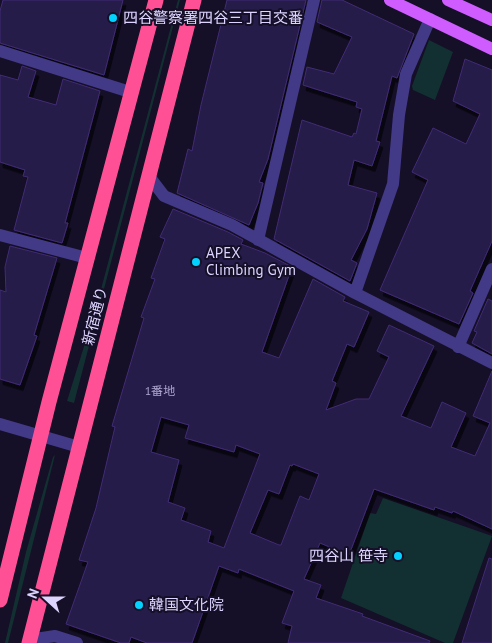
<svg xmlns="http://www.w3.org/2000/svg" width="492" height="643" font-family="'PT Sans','Noto Sans JP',sans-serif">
	<defs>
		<filter id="shadow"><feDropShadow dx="3" dy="5.5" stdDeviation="0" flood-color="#0009"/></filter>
	</defs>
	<rect width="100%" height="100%" fill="#150f27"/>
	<!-- green -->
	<path fill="#123031" d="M178 0H180L74 403 67 401 96 308Z
		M429 40 453 52 435 100 413 90 412 86Z
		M55 455 8 643H5L26 552 53 457Z
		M383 498 492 536 453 643H445L341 598 370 513 376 514Z"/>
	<!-- building -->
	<path fill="#271a48" stroke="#402c75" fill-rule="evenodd" filter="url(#shadow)" d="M3 0H123L104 75 0 43V11Z
		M227 0H306L268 159 259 182 263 183 258 203 249 225 177 193 188 149 192 151 201 105Z
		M322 0H342L414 34 397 78 392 76 376 141 380 142 372 166 354 160 348 185 377 193 367 229 351 260 357 263 350 281 274 239 302 120 352 137 354 133 356 134 362 109 356 107 357 102 303 85 307 67 334 74 352 37 317 22Z
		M465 59 492 70V241L470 291 473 293 459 324 380 290 428 180 412 172 433 128 466 144 480 114 453 101Z
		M22 66 36 71 28 97 56 105 63 79 100 91 65 223H68L62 243 14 230 28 177 23 176 25 170 0 162V75L18 80Z
		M173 209 228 232 243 240 241 244 265 253 292 267 262 352 279 358 313 279 345 297 343 301 369 312 354 347 347 344 332 381 336 383 326 410 356 399H369L389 357 377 351 389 325 434 346 401 416 431 428 442 402 466 413 451 447 475 456 490 423 473 416 492 371V529L453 511 452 513 435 507 434 510 374 489 349 555 320 543 304 579 321 585 316 598 363 614 362 616 430 641 429 643H288L292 626 282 623 294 591 239 569 238 573 219 566 192 643H147L131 637 129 643H121L66 624 88 562 79 560 96 508 115 427 112 426 144 318 141 317 155 279 151 278 165 239 160 237ZM161 417 189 425 185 438 234 452 236 445 260 454 224 548 208 542 211 531 181 520 185 508 168 502 179 460 151 452ZM293 464 319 474 309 500 300 496 281 545H279L250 533 268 490 279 494 290 465 292 466Z
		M10 246 57 258 34 335 37 336 20 385 0 379V290L6 292 5 267Z
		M488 299 492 301V354L472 343 477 332 474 331Z
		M489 558 492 559V643H462Z"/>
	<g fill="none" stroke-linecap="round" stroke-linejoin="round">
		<!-- minor -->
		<path stroke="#423987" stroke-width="12" d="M0 51 130 92
			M148 175 164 196 232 225 355 293 492 363
			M0 235 87 258
			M258 240 314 0
			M355 293 393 184 399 115 406 74 430 19
			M458 347 492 269
			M0 424 79 447
			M29 640 55 636 77 643"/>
		<!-- major -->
		<path stroke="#ce5cff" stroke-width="12" d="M390 0 492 49
			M448 0 492 20"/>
		<!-- highway -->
		<path stroke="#ff5096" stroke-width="15" d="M0 600 49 402 156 0
			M29 643 194 0"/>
	</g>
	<!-- markers -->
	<g fill="#01d2ff" stroke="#150f27" stroke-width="2">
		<circle cx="113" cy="18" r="5"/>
		<circle cx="196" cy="262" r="5"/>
		<circle cx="398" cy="556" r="5"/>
		<circle cx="139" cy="605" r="5"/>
	</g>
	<g text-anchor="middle" stroke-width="4" stroke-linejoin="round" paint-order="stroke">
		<!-- number labels -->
		<g font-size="12" fill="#b0a6d1">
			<text x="160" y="395">1番地</text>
		</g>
		<!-- poi labels -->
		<g font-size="15" fill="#ddd5ff" stroke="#150f27" text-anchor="start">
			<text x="123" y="23">四谷警察署四谷三丁目交番</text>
			<text x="206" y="258">APEX<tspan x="206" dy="17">Climbing Gym</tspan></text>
			<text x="388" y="561" text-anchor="end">四谷山 笹寺</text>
			<text x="149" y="610">韓国文化院</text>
		</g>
		<!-- street labels -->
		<g font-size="15" fill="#ddd5ff" stroke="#150f27">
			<text transform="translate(95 316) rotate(-76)" y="5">新宿通り</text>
		</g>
	</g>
	<!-- north arrow -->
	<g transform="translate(45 598) rotate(291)" stroke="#150f27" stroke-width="4" paint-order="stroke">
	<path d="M0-4L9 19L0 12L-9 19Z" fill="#ddd5ff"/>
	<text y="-8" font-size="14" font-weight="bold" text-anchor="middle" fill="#ddd5ff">N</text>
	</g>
</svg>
